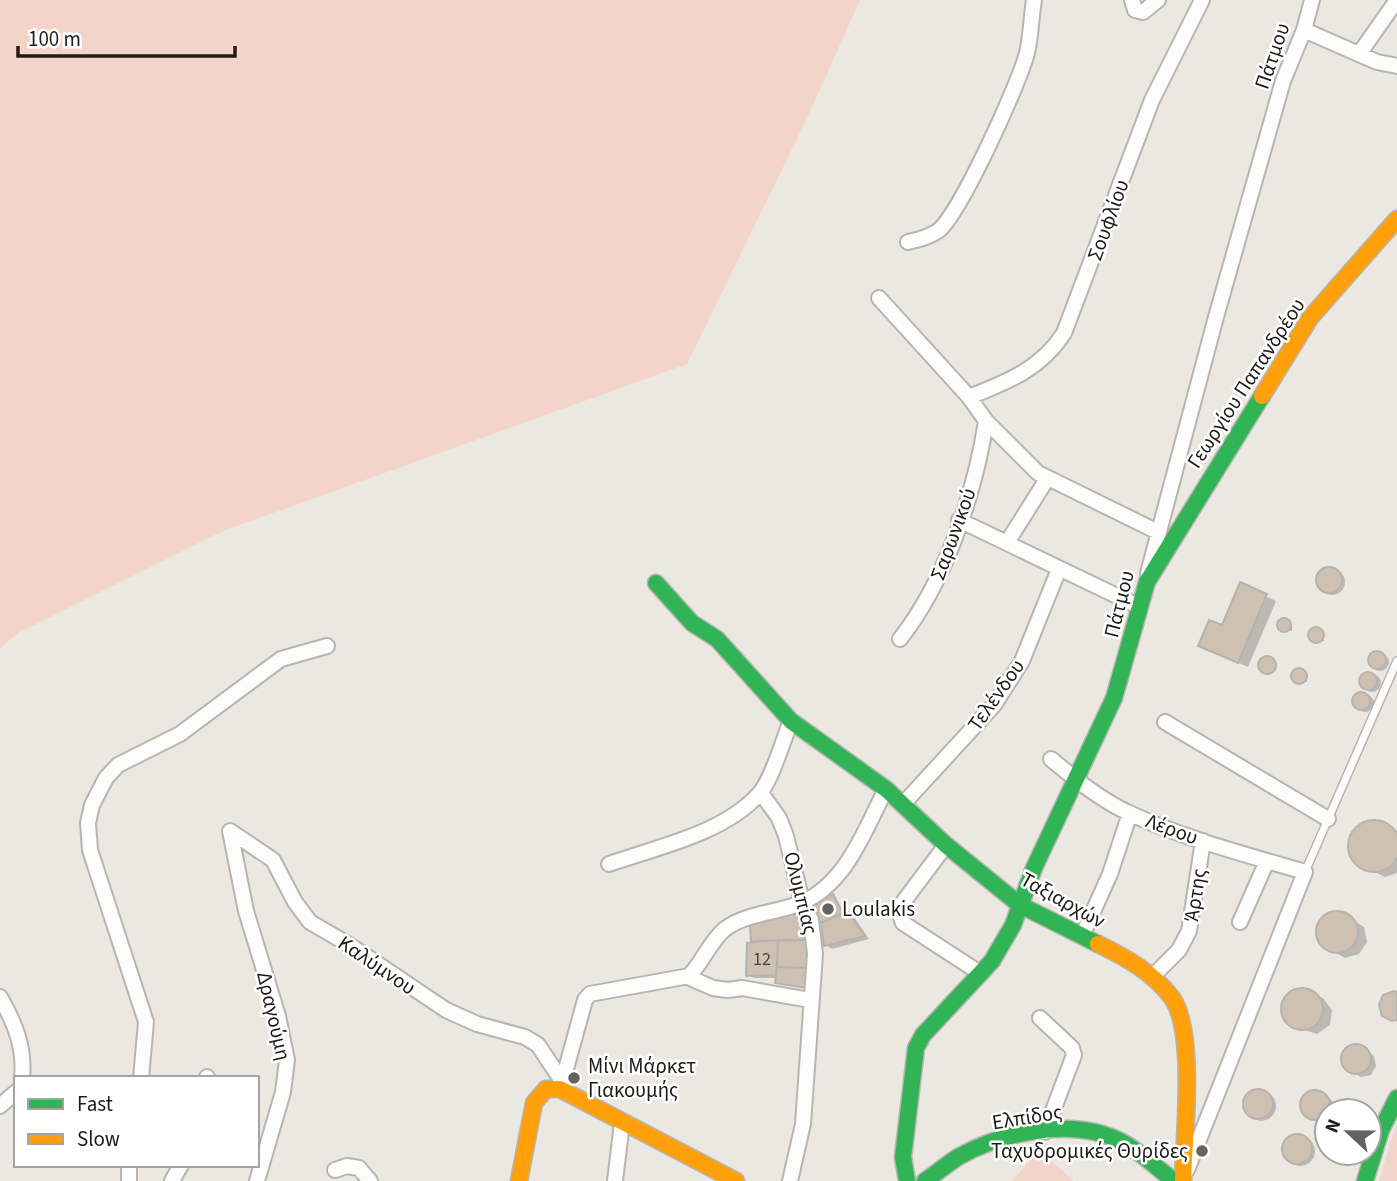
<svg xmlns="http://www.w3.org/2000/svg" width="1397" height="1181" font-family="'Source Sans 3',sans-serif">
	<rect width="100%" height="100%" fill="#ebe8e1"/>
	<!-- green -->
	<path fill="#f2d4c9" d="M0 0H860L809 114 687 364 223 531 18 633 0 648Z
		M1397 1124V1181H1379L1394 1130Z
		M1039 1150 1074 1181H1012Z"/>
	<!-- shadow -->
	<path fill="#0003" d="M1319 582a13 13 0 1 1 26 0a13 13 0 1 1-26 0Z
		M1241 585 1276 601 1248 667 1210 651Z
		M1281 621 1292 623V631L1281 629Z
		M1311 631 1324 632V641L1312 639Z
		M1371 662a9 9 0 1 1 18 0a9 9 0 1 1-18 0Z
		M1261 666a8 8 0 1 1 16 0a8 8 0 1 1-16 0Z
		M1295 672 1307 674V682L1295 681Z
		M1363 683a9 9 0 1 1 18 0a9 9 0 1 1-18 0Z
		M1356 703a9 9 0 1 1 18 0a9 9 0 1 1-18 0Z
		M1376 822 1397 832V873L1385 877 1357 863 1351 846 1358 829Z
		M833 896 845 914 854 917 869 939 832 949 826 945Z
		M798 911 812 943 778 978H754L748 975 759 944 753 940Z
		M1340 912 1364 927 1367 942 1359 954 1345 958 1321 944 1318 929 1326 916Z
		M1298 989 1323 998 1332 1010 1330 1025 1317 1034 1292 1026 1283 1013 1286 998Z
		M1358 1046 1374 1056 1376 1066 1371 1075 1361 1077 1345 1067 1342 1057 1348 1048Z
		M1246 1106a15 15 0 1 1 30 0a15 15 0 1 1-30 0Z
		M1313 1092 1330 1098 1336 1107 1335 1111H1327L1325 1122 1308 1116 1302 1107 1304 1097Z
		M1285 1151a15 15 0 1 1 30 0a15 15 0 1 1-30 0Z"/>
	<!-- building -->
	<path fill="#cec1b2" stroke="#b6b3ae" stroke-width="2" d="M1316 580a13 13 0 1 1 26 0a13 13 0 1 1-26 0Z
		M1240 582 1267 594 1238 663 1198 646 1209 620 1222 625Z
		M1277 625a7 7 0 1 1 14 0a7 7 0 1 1-14 0Z
		M1308 635a8 8 0 1 1 16 0a8 8 0 1 1-16 0Z
		M1368 660a9 9 0 1 1 18 0a9 9 0 1 1-18 0Z
		M1258 665a9 9 0 1 1 18 0a9 9 0 1 1-18 0Z
		M1291 676a8 8 0 1 1 16 0a8 8 0 1 1-16 0Z
		M1359 681a9 9 0 1 1 18 0a9 9 0 1 1-18 0Z
		M1352 701a9 9 0 1 1 18 0a9 9 0 1 1-18 0Z
		M1348 846a26 26 0 1 1 52 0a26 26 0 1 1-52 0Z
		M833 894 843 913 821 923 812 905Z
		M798 909 810 940 751 941 750 925Z
		M1316 932a21 21 0 1 1 42 0a21 21 0 1 1-42 0Z
		M847 911 865 936 824 946 821 923Z
		M778 940H810V968L777 967Z
		M778 940 776 975 746 976 747 943Z
		M777 967 810 968 807 988 775 983Z
		M1281 1009a21 21 0 1 1 42 0a21 21 0 1 1-42 0Z
		M1394 991 1397 992V1020L1392 1021 1382 1016 1379 1005 1383 995Z
		M1341 1059a15 15 0 1 1 30 0a15 15 0 1 1-30 0Z
		M1243 1104a15 15 0 1 1 30 0a15 15 0 1 1-30 0Z
		M1300 1105a15 15 0 1 1 30 0a15 15 0 1 1-30 0Z
		M1282 1149a15 15 0 1 1 30 0a15 15 0 1 1-30 0Z"/>
	<g fill="none" stroke-linecap="round" stroke-linejoin="round">
		<defs>
			<path id="lane" d="M1305 872 1397 661"/>
			<path id="street" d="M1132 0 1135 10 1143 12 1158 0
				M1304 30 1377 62 1397 66
				M1359 54 1397 0
				M908 242C918 240 929 237 938 231 960 214 1019 84 1027 53 1031 36 1031 18 1034 0
				M879 298 969 397 986 421 1038 473 1158 532
				M969 397C1007 382 1041 369 1064 333L1152 100 1202 0
				M959 520 1140 607
				M1008 541 1047 479
				M1148 573 1216 317 1283 81 1304 30 1312 0
				M900 639C945 582 975 493 986 421
				M1165 722 1328 819
				M1051 759C1075 779 1102 801 1131 814 1186 839 1247 855 1305 872L1187 1170
				M761 793 779 818 786 836 802 902 811 920 815 954 803 1124 790 1181
				M904 803 994 705 1022 661 1059 569
				M946 845 898 909 903 923 980 973
				M609 864C657 847 723 834 759 794 772 780 783 740 791 721
				M1240 922 1267 861
				M1083 934 1110 874 1130 813
				M688 977 713 988 728 990 742 988 810 1000
				M1152 977 1179 950 1189 931 1203 841
				M0 997C15 1023 25 1048 22 1078
				M1040 1018 1072 1048 1074 1055 1045 1132
				M141 1078 146 1022 90 850 88 823 92 805 106 778 118 765 180 734 281 659 327 646
				M207 1078V1077
				M561 1087 585 1000 590 994 689 976C703 962 710 941 725 929 746 913 777 913 801 903 847 883 864 831 886 789
				M0 1106 16 1092
				M335 1170 347 1166 359 1168 370 1181
				M129 1181V1165
				M172 1181 181 1165
				M257 1181 283 1092 287 1060 278 1016 246 911 230 831 273 860 295 902 310 922 351 946 446 1010 477 1024 525 1037 538 1045 562 1081
				M615 1181 622 1123"/>
			<path id="fast" d="M656 583 692 623 717 639 791 721 886 789 946 845 1020 905 1098 944
				M907 1181 903 1157 916 1048 923 1035 992 961 1013 925 1034 868 1114 698 1147 582 1262 396
				M925 1181C937 1173 948 1163 960 1156 1006 1131 1074 1117 1122 1142 1141 1152 1157 1168 1174 1181
				M1365 1181 1381 1130 1397 1098"/>
			<path id="slow" d="M1262 396 1310 318 1397 219
				M1098 944C1125 957 1154 973 1172 998 1196 1031 1184 1138 1183 1181
				M519 1181 534 1103 546 1089H560L736 1181"/>
		</defs>
		<!-- lane casing -->
		<use href="#lane" stroke="#b7b5b0" stroke-width="10"/>
		<!-- street casing -->
		<use href="#street" stroke="#b7b5b0" stroke-width="18"/>
		<!-- fast casing -->
		<use href="#fast" stroke="#b7b5b0" stroke-width="19"/>
		<!-- slow casing -->
		<use href="#slow" stroke="#b7b5b0" stroke-width="19"/>
		<!-- lane -->
		<use href="#lane" stroke="#fcfcfa" stroke-width="7"/>
		<!-- street -->
		<use href="#street" stroke="#fcfcfa" stroke-width="14"/>
		<!-- fast -->
		<use href="#fast" stroke="#30b455" stroke-width="16"/>
		<!-- slow -->
		<use href="#slow" stroke="#ff9f0a" stroke-width="16"/>
	</g>
	<!-- markers -->
	<g fill="#64635d" stroke="#fff" stroke-width="2.5">
		<circle cx="828" cy="909" r="7"/>
		<circle cx="574" cy="1078" r="7"/>
		<circle cx="1202" cy="1151" r="7"/>
	</g>
	<g text-anchor="middle" stroke-width="5" stroke-linejoin="round" paint-order="stroke">
		<!-- number labels -->
		<g font-size="18" fill="#48443d">
			<text x="762" y="965">12</text>
		</g>
		<!-- street labels -->
		<g font-size="21" fill="#1c1b16" stroke="#fff">
			<text transform="translate(1272 56) rotate(-71)" y="7">Πάτμου</text>
			<text transform="translate(1108 220) rotate(-70)" y="7">Σουφλίου</text>
			<text transform="translate(1246 383) rotate(-57)" y="7">Γεωργίου Παπανδρέου</text>
			<text transform="translate(953 534) rotate(-70)" y="7">Σαρωνικού</text>
			<text transform="translate(1119 604) rotate(-76)" y="7">Πάτμου</text>
			<text transform="translate(996 695) rotate(-55)" y="7">Τελένδου</text>
			<text transform="translate(1172 829) rotate(20)" y="7">Λέρου</text>
			<text transform="translate(801 893) rotate(76)" y="7">Ολυμπίας</text>
			<text transform="translate(1195 895) rotate(-81)" y="7">Άρτης</text>
			<text transform="translate(1063 900) rotate(29)" y="7">Ταξιαρχών</text>
			<text transform="translate(377 965) rotate(34)" y="7">Καλύμνου</text>
			<text transform="translate(274 1016) rotate(77)" y="7">Δραγούμη</text>
			<text transform="translate(1027 1117) rotate(-9)" y="7">Ελπίδος</text>
		</g>
		<!-- poi labels -->
		<g font-size="21" fill="#1c1b16" stroke="#fff" text-anchor="start">
			<text x="842" y="916">Loulakis</text>
			<text x="588" y="1073">Μίνι Μάρκετ<tspan x="588" dy="24">Γιακουμής</tspan></text>
			<text x="1188" y="1158" text-anchor="end">Ταχυδρομικές Θυρίδες</text>
		</g>
	</g>
	<!-- legend -->
	<rect x="14" y="1076" width="245" height="91" fill="#ffffff" stroke="#a4a4a2" stroke-width="2"/>
	<rect x="28" y="1099" width="35" height="10" fill="#30b455" stroke="#a4a4a2" stroke-width="2"/>
	<text x="77" y="1111" font-size="21" fill="#1c1b16">Fast</text>
	<rect x="28" y="1134" width="35" height="10" fill="#ff9f0a" stroke="#a4a4a2" stroke-width="2"/>
	<text x="77" y="1146" font-size="21" fill="#1c1b16">Slow</text>
	<!-- north arrow -->
	<g transform="translate(1348 1132) rotate(292)"><circle r="33" fill="#ffffff" stroke="#a4a4a2" stroke-width="2"/>
	<path d="M0-5L12 26L0 18L-12 26Z" fill="#64635d"/>
	<text y="-10" font-size="19" font-weight="bold" text-anchor="middle" fill="#1c1b16">N</text>
	</g>
	<!-- scale -->
	<path d="M18 46v10h217v-10" fill="none" stroke="#1c1b16" stroke-width="3.5"/>
	<text x="28" y="46" font-size="21" fill="#1c1b16" stroke="#ffffff" stroke-width="5" paint-order="stroke">100 m</text>
</svg>
